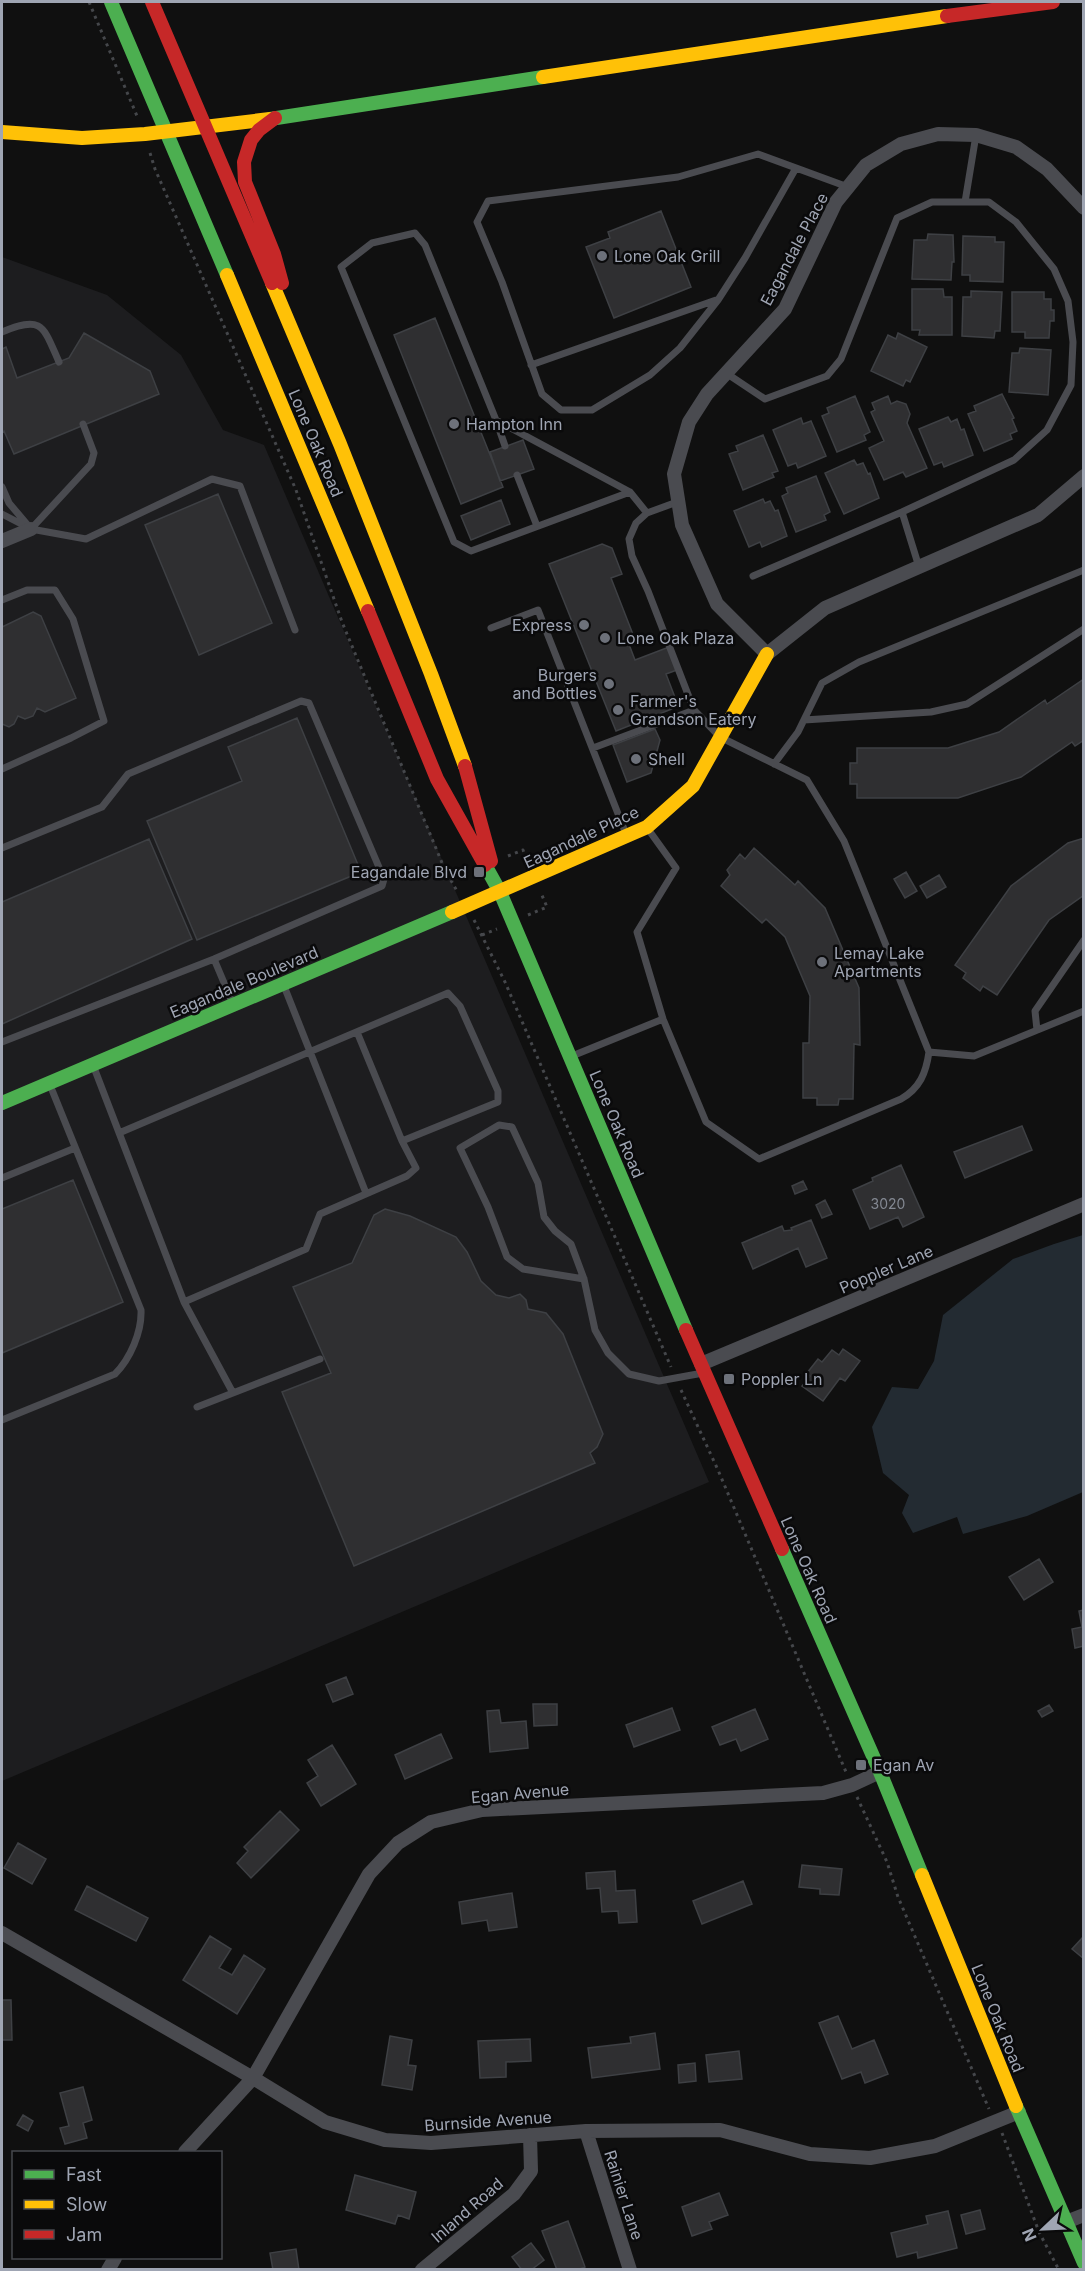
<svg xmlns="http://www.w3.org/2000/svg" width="1085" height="2271" font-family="Inter,sans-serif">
	<rect width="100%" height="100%" fill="#101010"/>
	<!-- built -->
	<path fill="#1d1d1f" d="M2 257 107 295 181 355 223 430 264 445 709 1482 2 1781Z"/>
	<!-- water -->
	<path fill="#232b32" d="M1083 1235V1492L1027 1516 963 1534 957 1517 913 1533 902 1513 909 1495 883 1473 872 1427 892 1387 918 1389 934 1361 943 1315 1013 1259 1054 1244Z"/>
	<!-- building -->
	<path fill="#2f2f31" stroke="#3e4044" stroke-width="1.5" d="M661 211 691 287 614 318 586 247 610 238 608 232Z
		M928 234 953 235 954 262H952L951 280 912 279 914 240H927Z
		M963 236 995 237V242H1004L1003 282 970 281V275H962Z
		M912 289H943L944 297H952V335H919L920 330H912Z
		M971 291 1002 292 1000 331H995L994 338 962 336 963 297H971Z
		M1012 292H1044V299H1051V310H1054V321H1050L1049 338H1025V332H1012Z
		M435 318 503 487 461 504 394 335Z
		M84 333 150 371 159 394 14 454 4 431 2 432V349L6 347 17 378 69 358Z
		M898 333 927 347 910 382 906 380 903 386 871 371 888 335 896 339Z
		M1020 348 1051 350 1048 395 1009 392 1012 353H1019Z
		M1002 394 1014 418 1012 419 1017 431 1010 434 1012 439 984 451 968 414 976 411 974 406Z
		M855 396 870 432 864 435 866 440 837 452 822 416 829 413 827 408Z
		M888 396 891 404 897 401 906 404 910 414 907 423 927 468 906 477 903 472 884 480 869 448 884 441 871 412 875 410 872 403Z
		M948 417 951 422 957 419 961 430 964 429 973 455 944 467 942 462 934 465 919 429Z
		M801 418 803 424 811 421 826 456 798 468 796 463 788 466 773 430Z
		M763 435 778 471 772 473 774 477 743 490 729 454 738 451 736 446Z
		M523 440 534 469 500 481 490 452Z
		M854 460 857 465 863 463 868 474 870 473 879 498 844 514 825 473Z
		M816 476 830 512 824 515 826 520 796 532 782 496 788 493 786 488Z
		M218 494 272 623 199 655 145 525Z
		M763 499 765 503 770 501 775 511 778 510 787 536 762 547 760 542 749 547 734 511Z
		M501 500 510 524 471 540 461 516Z
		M602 544 612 548 622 574 611 578 634 637 627 639 635 660 669 647 677 670 666 674 676 700 672 709 616 731 549 564Z
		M33 612 41 616 76 698 45 712 37 708 33 716 25 719 18 716 14 724 9 727 2 724V627Z
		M1084 679V740L1075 746 1072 742 1021 777 958 798H857V784H850V763H857V748H948L999 732 1045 700 1047 704Z
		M297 718 361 872 197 940 147 821 242 781 228 747Z
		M655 729 660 740 651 773 627 782 613 745Z
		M1084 838V895L1049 920 997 995 983 986 980 991 963 978 966 973 955 965 1011 886 1068 843Z
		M149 839 192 939 2 1024V902Z
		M754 848 795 885 798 881 825 908 859 988 860 1045 854 1044 853 1099H839L838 1105H817V1098H803V1043H809L810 996 785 937 766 919 762 923 721 886 730 875 727 870 740 854 745 859Z
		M906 872 917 891 905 898 894 879Z
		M939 875 946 887 927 898 920 886Z
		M1022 1126 1032 1150 965 1178 954 1152Z
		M901 1165 924 1217 903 1227 898 1217 870 1229 853 1190 873 1181 872 1178Z
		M73 1180 123 1302 2 1353V1209Z
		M803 1181 807 1189 795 1194 792 1186Z
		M825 1200 832 1214 822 1218 816 1205Z
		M385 1209 410 1216 456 1237 467 1252 481 1281 496 1295 509 1298 520 1294 526 1300 528 1309 546 1313 563 1334 603 1434 597 1447 590 1453 595 1463 354 1566 282 1392 331 1373 293 1287 352 1263 374 1215Z
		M811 1220 827 1258 806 1267 798 1248 753 1269 742 1243 782 1226 784 1231 792 1230 791 1228Z
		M843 1349 860 1361 845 1381 840 1378 823 1401 802 1386 810 1376 807 1373 818 1359 822 1362 832 1350 839 1355Z
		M1039 1559 1053 1582 1024 1600 1009 1577Z
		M1084 1610V1646L1075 1648 1072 1629 1082 1627 1079 1611Z
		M346 1677 353 1694 333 1702 326 1685Z
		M533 1704H557V1725L534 1726Z
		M1049 1705 1053 1711 1042 1717 1038 1711Z
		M672 1708 680 1730 634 1747 626 1725Z
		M755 1709 768 1739 741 1751 736 1739 720 1745 712 1727Z
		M499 1710 501 1723 526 1721 528 1748 490 1752 487 1711Z
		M441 1734 452 1758 405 1779 395 1755Z
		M332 1745 356 1784 321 1806 307 1783 318 1776 308 1760Z
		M280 1811 299 1830 251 1878 237 1863 248 1851 244 1847Z
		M18 1843 46 1859 32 1884 4 1868Z
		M802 1865 842 1869 839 1895 820 1894V1889L799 1887Z
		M615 1871 616 1891 635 1890 637 1922 619 1923 618 1911 602 1912 600 1888 587 1889 586 1873Z
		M743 1881 752 1904 702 1924 693 1901Z
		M87 1886 148 1918 136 1941 75 1910Z
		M512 1893 517 1927 489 1931 487 1920 462 1924 459 1902Z
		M210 1936 231 1949 219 1968 232 1975 244 1955 265 1969 237 2014 183 1980Z
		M1084 1936V1959L1072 1949Z
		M2 2000H11L12 2040H2Z
		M838 2016 852 2049 874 2040 888 2074 865 2083 861 2072 842 2079 819 2023Z
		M655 2033 660 2069 592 2078 588 2048 631 2043 630 2037Z
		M390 2036 412 2040 408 2065 416 2066 412 2090 382 2085Z
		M530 2039 531 2061 506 2062V2077L480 2078 478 2041Z
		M739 2051 742 2079 709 2082 706 2055Z
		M695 2063 696 2081 679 2083 678 2065Z
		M83 2087 92 2120 83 2123 87 2138 65 2144 60 2128 69 2126 60 2093Z
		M23 2115 33 2121 28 2131 17 2125Z
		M355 2175 416 2192 409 2219 398 2215 395 2224 346 2210Z
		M719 2193 728 2215 709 2222 712 2229 692 2236 682 2207Z
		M980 2210 985 2229 966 2234 961 2215Z
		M948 2211 957 2248 918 2258 917 2252 897 2257 891 2233 928 2224 926 2216Z
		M568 2221 585 2267 577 2270H557L542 2231Z
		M531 2243 544 2260 531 2270H522L512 2257Z
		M296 2249 299 2270H273L270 2253Z"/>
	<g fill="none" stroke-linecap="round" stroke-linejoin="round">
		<!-- path -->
		<path stroke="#45474b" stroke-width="3" stroke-dasharray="3 4.5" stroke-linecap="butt" d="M89 2 137 116
			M150 153 155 169 296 490 342 622 445 870 457 891
			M508 856 523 850 527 860
			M451 880 468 872
			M528 915 547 907 541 893
			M474 920 505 982 671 1367
			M482 935 497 929
			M681 1390 718 1470 846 1772
			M857 1797 887 1862 898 1897 989 2109
			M1002 2133 1039 2232 1059 2270"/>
		<!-- lane -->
		<path stroke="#4a4b50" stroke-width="7" d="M796 168 745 258 718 300 680 348 650 375 592 410H561L542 394 502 282 477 222 488 201 678 177 758 154 848 187
			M965 202 976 135
			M2 332C43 315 43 326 59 362
			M531 365 716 300
			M726 373 765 399 827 376 841 359 897 218 932 202H989L1016 222 1054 269 1068 301 1073 342 1071 385 1047 430 1014 460 902 512 753 576
			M496 420 505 446
			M517 475 537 526
			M2 487 9 503 31 529 91 464 94 453 83 424
			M630 492 471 551 454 542 341 267 372 243 415 233 425 245 496 420 630 492 647 513
			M902 512 919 567
			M2 514 31 529 86 539 212 479 240 486 295 630
			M2 600 27 590H55L73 619 104 721 71 738 2 769
			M491 628 538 610 626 834
			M804 720 931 712 967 704 1084 629
			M593 748 694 710
			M774 764 798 732 822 683 859 662 1084 570
			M648 829 676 868 637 932 663 1019 706 1122 759 1159 901 1099C920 1088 926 1073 929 1052L844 841 807 780 720 737 694 710 648 591 632 556 629 539 636 523 647 513 677 502
			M2 848 102 807 128 774 301 701 309 703 384 879 382 886 214 959 2 1042
			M214 959 233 1004
			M284 986 366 1193
			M1037 1030 1035 1011 1084 940
			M929 1052 974 1056 1084 1011
			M572 1056 663 1019
			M93 1065 184 1302 233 1393
			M119 1133 448 993 460 1006 498 1091V1102L402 1141
			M2 1178 75 1148
			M584 1279 523 1269 507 1257 488 1207 460 1148 499 1125 512 1127 538 1183 544 1217 555 1231 571 1244 584 1279 595 1330 608 1353 629 1374 659 1381 703 1373
			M184 1302 306 1249 320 1214 407 1176 416 1168 402 1141 357 1032
			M197 1407 320 1359
			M2 1420 115 1374C130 1359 142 1332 141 1310L50 1085"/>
		<!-- street -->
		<path stroke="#4a4b50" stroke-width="14" d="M1084 208 1047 169 1016 147 976 135 938 134 901 144 866 165 836 202 785 309 707 394 689 422 674 474 682 525 717 604 767 654 825 608 1038 515 1084 476
			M2 541 31 529
			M701 1364 1084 1204
			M2 1933 253 2078 325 2122 385 2140 431 2143 586 2131 720 2130 810 2154 870 2158 935 2146 1019 2112
			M586 2131 630 2270
			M185 2152 253 2078 369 1874 398 1843 431 1822 482 1810 823 1793 852 1785 880 1772
			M1066 2222 1084 2215
			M108 2270 115 2258
			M422 2270 514 2194 531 2171 530 2135"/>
		<!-- fast -->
		<path stroke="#4caf50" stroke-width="14" d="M111 2 227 275
			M270 119 543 77
			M485 865 500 892 686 1330
			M2 1103 452 912
			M782 1549 880 1772 922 1875
			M1016 2106 1084 2263"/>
		<!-- slow -->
		<path stroke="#ffc107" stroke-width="14" d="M543 77 947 16
			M2 132 82 138 145 134 270 119
			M227 275 368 611
			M272 283 340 444 431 674 465 766
			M452 912 647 827 693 786 767 654
			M922 1875 1016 2106"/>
		<!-- jam -->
		<path stroke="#c62828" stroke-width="14" d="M152 2 272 283
			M947 16 1053 2
			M275 118 259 130 251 140 244 162 245 182 274 254 282 283
			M368 611 437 779 485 865
			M465 766 491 861
			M686 1330 782 1549"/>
	</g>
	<!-- markers -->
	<g fill="#6d717a" stroke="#0a0a0b" stroke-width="2">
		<circle cx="602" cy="256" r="6"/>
		<circle cx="454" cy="424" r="6"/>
		<circle cx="584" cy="625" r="6"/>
		<circle cx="605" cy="638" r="6"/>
		<circle cx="609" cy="684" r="6"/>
		<circle cx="618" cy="710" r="6"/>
		<circle cx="636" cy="759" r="6"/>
		<rect x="473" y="866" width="12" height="12" rx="3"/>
		<circle cx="822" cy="962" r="6"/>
		<rect x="723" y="1373" width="12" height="12" rx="3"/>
		<rect x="855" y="1759" width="12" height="12" rx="3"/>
	</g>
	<g text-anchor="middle" stroke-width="5" stroke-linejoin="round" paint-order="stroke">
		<!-- number labels -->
		<g font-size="14" fill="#838892">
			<text x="888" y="1209">3020</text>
		</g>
		<!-- street labels -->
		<g font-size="16" fill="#9fa5b3" stroke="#0a0a0b">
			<text transform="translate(794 249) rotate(-62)" y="6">Eagandale Place</text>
			<text transform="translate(316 443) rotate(67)" y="6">Lone Oak Road</text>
			<text transform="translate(581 837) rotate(-25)" y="6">Eagandale Place</text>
			<text transform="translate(244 982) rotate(-23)" y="6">Eagandale Boulevard</text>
			<text transform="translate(617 1124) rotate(67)" y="6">Lone Oak Road</text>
			<text transform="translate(886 1269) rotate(-23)" y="6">Poppler Lane</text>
			<text transform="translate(809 1570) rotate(66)" y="6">Lone Oak Road</text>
			<text transform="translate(520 1793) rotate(-5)" y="6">Egan Avenue</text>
			<text transform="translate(998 2018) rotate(68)" y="6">Lone Oak Road</text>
			<text transform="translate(488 2121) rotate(-4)" y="6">Burnside Avenue</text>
			<text transform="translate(624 2195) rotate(72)" y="6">Rainier Lane</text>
			<text transform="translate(467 2210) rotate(-41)" y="6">Inland Road</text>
		</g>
		<!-- poi labels -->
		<g font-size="16" fill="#9fa5b3" stroke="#0a0a0b" text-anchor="start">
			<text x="614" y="262">Lone Oak Grill</text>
			<text x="466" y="430">Hampton Inn</text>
			<text x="572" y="631" text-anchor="end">Express</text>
			<text x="617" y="644">Lone Oak Plaza</text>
			<text x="597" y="681" text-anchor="end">Burgers<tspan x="597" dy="18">and Bottles</tspan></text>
			<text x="630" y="707">Farmer's<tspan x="630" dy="18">Grandson Eatery</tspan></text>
			<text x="648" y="765">Shell</text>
			<text x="467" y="878" text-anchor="end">Eagandale Blvd</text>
			<text x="834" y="959">Lemay Lake<tspan x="834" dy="18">Apartments</tspan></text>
			<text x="741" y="1385">Poppler Ln</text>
			<text x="873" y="1771">Egan Av</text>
		</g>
	</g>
	<!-- border -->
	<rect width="1085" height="2271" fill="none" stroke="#9fa5b3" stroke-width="6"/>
	<!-- legend -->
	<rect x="12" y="2151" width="210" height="108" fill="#0a0a0b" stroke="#46484e" stroke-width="1.5"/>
	<rect x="24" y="2170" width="30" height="9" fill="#4caf50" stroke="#46484e" stroke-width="1.5"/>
	<text x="66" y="2181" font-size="18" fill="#9fa5b3">Fast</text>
	<rect x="24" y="2200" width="30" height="9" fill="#ffc107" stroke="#46484e" stroke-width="1.5"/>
	<text x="66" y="2211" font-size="18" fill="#9fa5b3">Slow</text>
	<rect x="24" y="2230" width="30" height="9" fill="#c62828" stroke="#46484e" stroke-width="1.5"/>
	<text x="66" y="2241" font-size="18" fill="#9fa5b3">Jam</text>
	<!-- north arrow -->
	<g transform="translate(1043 2229) rotate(247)" stroke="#0a0a0b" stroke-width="4.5" paint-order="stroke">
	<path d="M0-4.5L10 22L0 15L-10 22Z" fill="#9fa5b3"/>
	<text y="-9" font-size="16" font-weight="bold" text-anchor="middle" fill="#9fa5b3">N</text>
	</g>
</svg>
